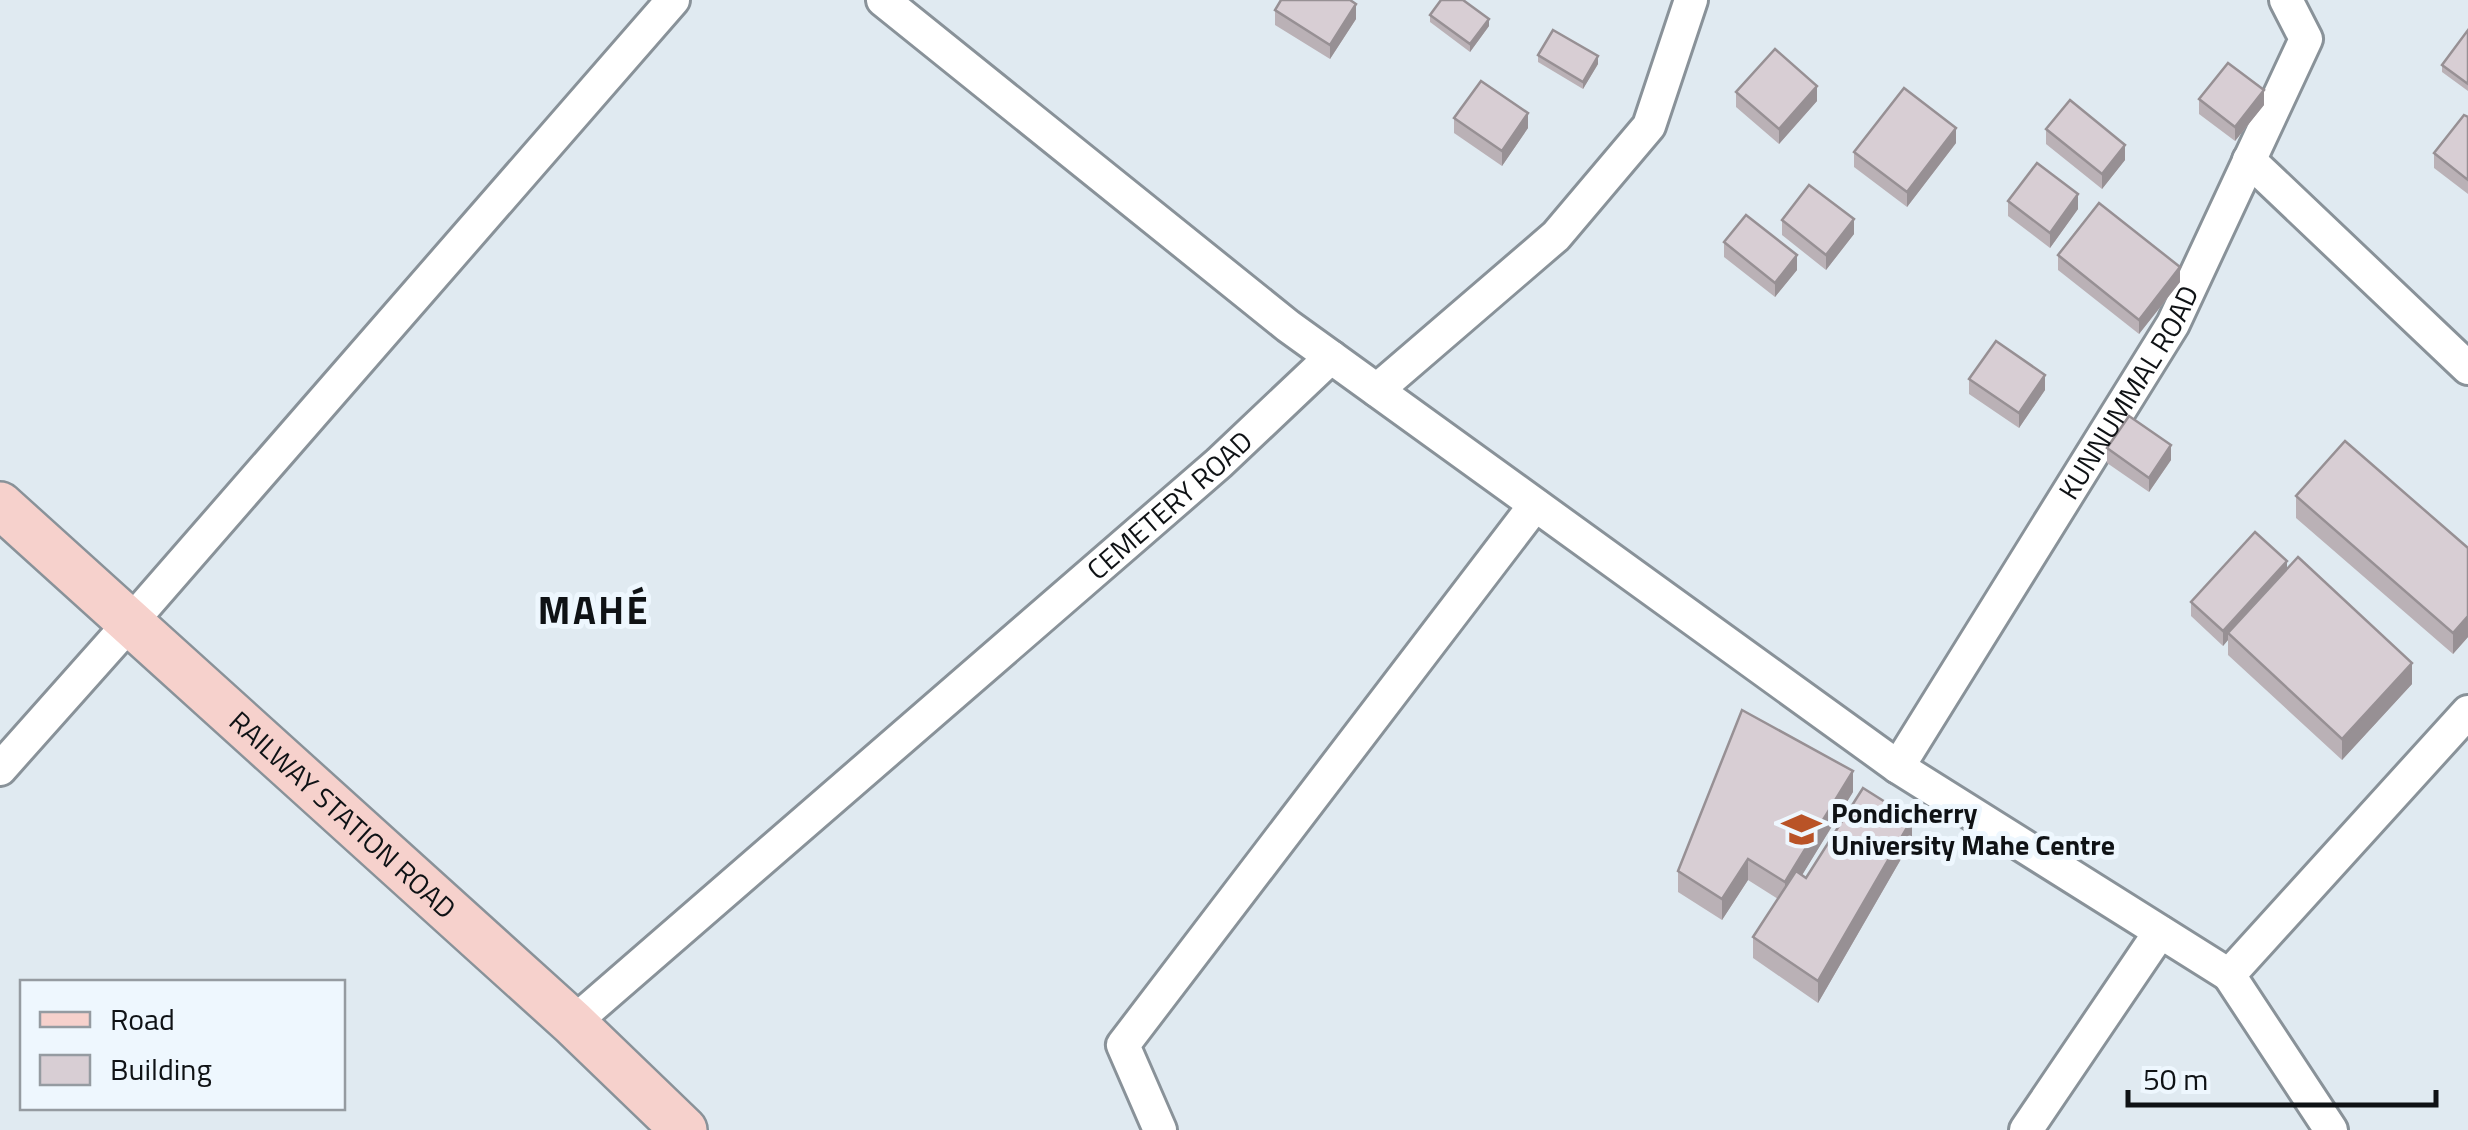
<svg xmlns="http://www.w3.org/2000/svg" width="2468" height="1130" font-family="'Titillium Web',sans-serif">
	<rect width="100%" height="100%" fill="#e0eaf1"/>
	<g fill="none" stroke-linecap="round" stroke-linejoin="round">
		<defs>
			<g id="street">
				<path d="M2249 160 2468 368"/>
				<path d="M1331 357 1898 767 2229 975 2468 712"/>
				<path d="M1377 390 1556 236 1649 126 1691 0"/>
				<path id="s1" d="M1898 767 2173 324 2306 39 2286 0"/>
				<path d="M0 769 130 623 673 0"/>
				<path d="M2229 975 2331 1130"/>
				<path id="s2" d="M573 1023 1219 463 1331 357 1288 326 883 0"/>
				<path d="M1160 1130 1123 1045 1535 505"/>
				<path d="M2026 1130 2160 932"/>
			</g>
			<g id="secondary">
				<path id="s3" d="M0 505 573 1023 684 1130"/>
			</g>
		</defs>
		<!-- street casing -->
		<use href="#street" stroke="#899299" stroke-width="38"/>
		<!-- secondary casing -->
		<use href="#secondary" stroke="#899299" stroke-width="50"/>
		<!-- street -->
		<use href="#street" stroke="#fff" stroke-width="32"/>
		<!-- secondary -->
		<use href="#secondary" stroke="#f6d1cc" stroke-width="45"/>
	</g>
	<!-- wall -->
	<path fill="#bab1b6" d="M1275 10 1356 19 1330 59 1275 25Z
		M1430 15 1489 26 1470 52 1430 22Z
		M2468 30V91L2442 72V65Z
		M1538 55 1598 64 1583 89 1538 62Z
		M1736 92 1817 101 1779 144 1736 107Z
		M2199 99 2264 105 2235 141 2199 114Z
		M2468 117V194L2434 168V153Z
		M1454 118 1528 128 1502 166 1454 133Z
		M2046 129 2125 160 2102 189 2046 144Z
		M1956 143 1907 207 1854 167V152Z
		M2008 201 2078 209 2050 248 2008 216Z
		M1782 220 1854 234 1826 270 1782 235Z
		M1724 242 1797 270 1775 297 1724 257Z
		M2058 255 2180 282 2139 334 2058 270Z
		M1969 379 2045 390 2019 428 1969 394Z
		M2107 448 2171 460 2149 492 2107 463Z
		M2296 496 2468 548V637L2453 654 2296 518Z
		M2287 569 2412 684 2342 760 2228 655V640L2223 646 2191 616V602Z
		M1853 792 1802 875 1806 878 1912 840 1818 1003 1753 958V937L1778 899 1748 880 1722 920 1678 892V871Z"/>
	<!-- shaded-wall -->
	<path fill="#979094" d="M1356 4V19L1330 59V45Z
		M1489 19V26L1470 52V44Z
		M1598 56V64L1583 89V82Z
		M1817 86V101L1779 144V129Z
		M2264 90V105L2235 141V127Z
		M1528 113V128L1502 166V151Z
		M1956 128V143L1907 207V192Z
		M2125 145V160L2102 189V174Z
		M2078 194V209L2050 248V233Z
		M1854 219V234L1826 270V255Z
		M1797 255V270L1775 297V283Z
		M2180 267V282L2139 334V320Z
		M2045 375V390L2019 428V413Z
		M2171 445V460L2149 492V478Z
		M2287 561V576L2228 633V640L2223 646V631Z
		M2468 616V637L2453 654V633Z
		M2412 663V684L2342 760V739Z
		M1853 771V792L1785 903V882Z
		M1912 819V840L1818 1003V981Z
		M1748 859V880L1722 920V899Z"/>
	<!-- building -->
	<path fill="#d8ced4" stroke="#979094" stroke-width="2.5" d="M1281 0H1350L1356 4 1330 45 1275 10Z
		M1441 0H1463L1489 19 1470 44 1430 15Z
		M1553 30 1598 56 1583 82 1538 55Z
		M2468 30V84L2442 65Z
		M1775 49 1817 86 1779 129 1736 92Z
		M2228 63 2264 90 2235 127 2199 99Z
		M1481 81 1528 113 1502 151 1454 118Z
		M1904 88 1956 128 1907 192 1854 152Z
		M2070 100 2125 145 2102 174 2046 129Z
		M2464 115 2468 117V180L2434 153Z
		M2037 163 2078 194 2050 233 2008 201Z
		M1809 185 1854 219 1826 255 1782 220Z
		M2099 203 2180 267 2139 320 2058 255Z
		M1746 215 1797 255 1775 283 1724 242Z
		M1996 341 2045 375 2019 413 1969 379Z
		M2129 416 2171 445 2149 478 2107 448Z
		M2345 441 2468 548V616L2453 633 2296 496Z
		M2255 532 2287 561 2223 631 2191 602Z
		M2298 557 2412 663 2342 739 2228 633Z
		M1742 710 1853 771 1785 882 1748 859 1722 899 1678 871Z
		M1863 788 1912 819 1818 981 1753 937 1796 871 1806 878Z"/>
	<!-- icons -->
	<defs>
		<symbol id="university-bare" viewBox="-9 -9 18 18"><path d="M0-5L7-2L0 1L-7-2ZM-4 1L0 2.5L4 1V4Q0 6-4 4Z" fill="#b95327" stroke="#eef7fe" stroke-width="2.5" paint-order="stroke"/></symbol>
	</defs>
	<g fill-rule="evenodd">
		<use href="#university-bare" x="1774" y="802" width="55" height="55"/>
	</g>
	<g text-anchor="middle" stroke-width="10" stroke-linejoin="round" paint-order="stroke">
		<!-- street labels -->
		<g font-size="28" fill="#0f1215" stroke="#eef7fe">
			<text dy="10" stroke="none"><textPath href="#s1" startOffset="440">KUNNUMMAL ROAD</textPath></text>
			<text dy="10" stroke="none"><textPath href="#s2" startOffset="790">CEMETERY ROAD</textPath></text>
			<text dy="10" stroke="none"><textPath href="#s3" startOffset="462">RAILWAY STATION ROAD</textPath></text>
		</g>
		<!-- poi labels -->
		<g font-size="28" font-weight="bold" fill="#0f1215" stroke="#eef7fe" text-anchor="start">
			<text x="1831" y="823">Pondicherry<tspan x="1831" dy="32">University Mahe Centre</tspan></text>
		</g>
		<!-- district labels -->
		<g font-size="38" font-weight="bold" letter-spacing="2.5" fill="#0f1215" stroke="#eef7fe">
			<text x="594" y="624">MAHÉ</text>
		</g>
	</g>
	<!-- legend -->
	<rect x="20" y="980" width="325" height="130" fill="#eef7fe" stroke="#959ba1" stroke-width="2.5"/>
	<rect x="40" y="1012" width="50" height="15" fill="#f6d1cc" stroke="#959ba1" stroke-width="2.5"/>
	<text x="110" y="1030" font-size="30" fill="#0f1215">Road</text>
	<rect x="40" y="1055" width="50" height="30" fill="#d8ced4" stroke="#959ba1" stroke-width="2.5"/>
	<text x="110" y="1080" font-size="30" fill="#0f1215">Building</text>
	<!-- scale -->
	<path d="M2128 1090v15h308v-15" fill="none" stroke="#0f1215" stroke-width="5"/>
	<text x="2143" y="1090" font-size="30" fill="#0f1215" stroke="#eef7fe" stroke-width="8" paint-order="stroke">50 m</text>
</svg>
